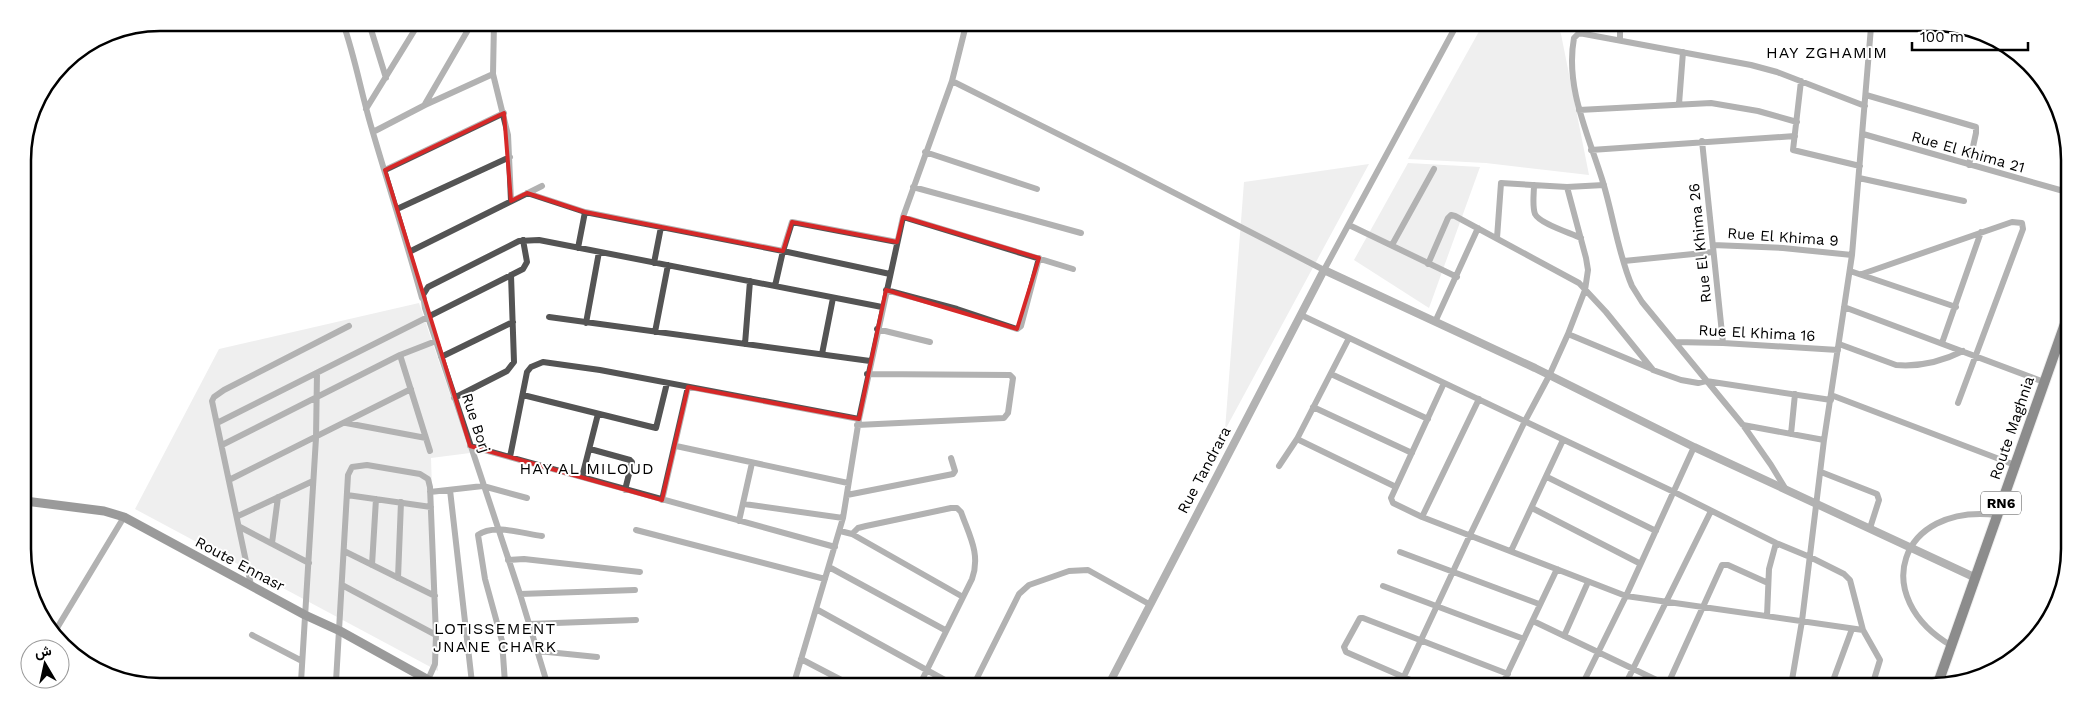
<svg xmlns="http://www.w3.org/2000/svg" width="2092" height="709" font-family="'Work Sans',Vazirmatn,sans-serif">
	<rect width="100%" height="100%" fill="#fff"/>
	<!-- green -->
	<path fill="#dbdbdb" d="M1482 26H1557L1561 34 1589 175 1486 163 1408 159Z
		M1408 163 1480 167 1429 308 1354 260Z
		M1369 164 1225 430 1244 182Z
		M419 303 470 453 431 458 438 671 135 509 219 349Z"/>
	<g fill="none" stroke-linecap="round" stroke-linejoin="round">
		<defs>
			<path id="primary" d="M1937 686 2066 321"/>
		</defs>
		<!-- primary casing -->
		<use href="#primary" stroke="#dbdbdb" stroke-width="12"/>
		<!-- minor -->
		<path stroke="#545454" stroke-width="6" d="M343 23C355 57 361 92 371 126 388 184 406 240 422 298
			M369 23 386 78
			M494 23 493 74 508 135 511 201
			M1620 40V26
			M952 81 1124 167 1324 270 1456 26
			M1801 81 1793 150 1860 166
			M1866 95 1976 127V133L1969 165
			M425 104 472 23
			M1679 104 1683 52
			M366 109 419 23
			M1579 110 1711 103 1758 111 1797 122
			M373 132 425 105 493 74
			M1863 134 2067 192
			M1702 141 1723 343
			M1591 150 1795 136
			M925 152 1037 189
			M385 170 504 113
			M1859 178 1964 201
			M1534 185C1534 194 1532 206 1535 214 1540 224 1571 233 1581 238
			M913 187 1081 233
			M527 193 585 212 783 251 890 274
			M397 209 510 157
			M903 217 1073 269
			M1349 225 1457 277
			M1497 238 1501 183 1567 187 1604 185
			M1392 245 1434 169
			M1713 245 1783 248 1852 255
			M578 248 585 212
			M409 252 542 186
			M1624 261 1713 252
			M654 263 661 227
			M1428 264 1448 218 1451 215 1455 216 1579 283 1606 312 1653 370 1681 380 1698 383 1706 381 1831 400
			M1850 271 1956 307
			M1862 274 2012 222 2022 223 2023 229 1958 403
			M775 286 783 251 792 222 897 242
			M886 290 957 309 1017 329 1021 326 1039 258
			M1844 307 2044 382
			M1301 315 1674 492 1776 543 1810 557 1844 574 1850 580 1863 630 1880 660 1872 686
			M549 317 870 361
			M1435 322 1478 228
			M586 323 599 252
			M877 329 930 342
			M655 332 668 265
			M1568 334 1652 369
			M1675 342 1723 343 1838 350
			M1942 343 1981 232
			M745 344 750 281
			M1839 344 1896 365C1920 367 1941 362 1963 351
			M822 354 833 298
			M400 355 430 451
			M441 357 513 322
			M1331 374 1428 419
			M1444 383 1391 498 1393 503 1422 517 1626 596 1863 630
			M523 395 656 428 667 383
			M1831 395 2015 465
			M454 398 507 371 514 362 511 275
			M1313 407 1412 453
			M217 423 523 269 527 262 523 240
			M346 423 426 438
			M857 425 1004 418 1008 413 1013 378 1010 375 867 374
			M1743 425 1824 440
			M1791 434 1795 394
			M1297 439 1396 487
			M222 445 400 355 436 341
			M470 446 835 547
			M676 446 848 483
			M590 449 630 460 632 462 625 490
			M510 457 527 372 531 367 543 362 600 370 859 419
			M1279 466 1297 439 1349 338
			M1821 472 1877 494 1879 500 1870 528
			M582 477 598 414
			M1547 477 1656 531
			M229 480 411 389
			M1785 488 1771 465 1743 425 1642 302 1632 286C1618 254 1613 214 1602 179 1588 134 1565 87 1574 38L1579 33 1751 65 1777 72 1865 106
			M450 490 472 683
			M430 492 483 486 527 498
			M347 495 431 507
			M847 495 953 474 955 471 951 458
			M662 500 688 387
			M744 504 843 518
			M1532 508 1639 563
			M238 516 313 481
			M1422 517 1479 399
			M739 521 752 463
			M240 527 309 563
			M636 530 825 579
			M840 531 852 534 963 597
			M852 534 858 528 866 526 951 508H957L961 512C969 535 981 554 972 579L920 684
			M272 543 278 497
			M344 551 435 596
			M1511 551 1563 440
			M1400 552 1539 604
			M508 560 524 559 640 572
			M372 565 376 499
			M829 567 945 630
			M398 578 401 502
			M251 585 212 401 214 397 224 390 349 326
			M342 585 436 635 435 664 427 682
			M1383 586 1524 639
			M520 594 635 590
			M816 609 952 684
			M1767 616 1769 569 1776 543
			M1533 621 1667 685
			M529 624 636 620
			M54 633 124 517
			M252 635 302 661
			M1564 636 1588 582
			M1952 646C1868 597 1899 503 1997 515
			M538 651 597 657
			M801 659 849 684
			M264 681 267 682
			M301 682 316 438 317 373
			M336 682 348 475 352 467 367 465 420 474 428 479 430 487 436 635
			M505 683 502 641 485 579 478 535C494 523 524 534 542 536
			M547 683 520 594 425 308 423 295 428 287 519 241 539 240 882 307
			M794 683 843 518 859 419 903 217 952 81 966 25
			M974 684 1019 594 1029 585 1069 571 1088 570 1149 604
			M1400 685 1470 535 1525 421 1549 376 1568 334 1585 290 1588 270 1586 258 1567 187
			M1422 685 1346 652 1344 647 1360 618H1363L1508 674
			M1502 685 1557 569
			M1582 685 1626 596 1694 447
			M1625 685 1711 511
			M1667 686 1722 565H1728L1768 583
			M1791 686 1802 621 1824 440 1852 255 1871 27
			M1831 686 1852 629"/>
		<!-- tertiary -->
		<path stroke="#545454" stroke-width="8" d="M1109 684 1324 270 1535 368 1694 447 1976 578"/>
		<!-- secondary -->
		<path stroke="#212121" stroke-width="9" d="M25 501 104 511 124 517 305 615 340 631 432 682"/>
		<!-- primary -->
		<use href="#primary" stroke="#000" stroke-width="10"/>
	</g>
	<!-- marked area -->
	<path d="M0 0H2092V709H0ZM504 113 511 201 527 193 585 212 783 251 792 222 897 242 903 217 1039 258 1017 329 886 290 859 419 688 387 662 500 470 446 385 170Z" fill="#fff" fill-opacity=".55" fill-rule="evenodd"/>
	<path fill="none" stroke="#d62828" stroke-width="4" stroke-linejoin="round" d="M504 113 511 201 527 193 585 212 783 251 792 222 897 242 903 217 1039 258 1017 329 886 290 859 419 688 387 662 500 470 446 385 170Z"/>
	<g text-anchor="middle" stroke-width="4" stroke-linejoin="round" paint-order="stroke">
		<!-- shield labels -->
		<rect fill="#fff" stroke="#4c4c4c" stroke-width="1" x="1981" y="491.5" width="40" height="23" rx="4"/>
		<g font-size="14" font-weight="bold" fill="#000">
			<text x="2001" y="508">RN6</text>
		</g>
		<!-- street labels -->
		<g font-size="15" fill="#000" stroke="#fff">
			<text transform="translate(1968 152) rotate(16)" y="5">Rue El Khima 21</text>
			<text transform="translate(1783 237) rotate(4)" y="5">Rue El Khima 9</text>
			<text transform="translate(1700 243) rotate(-96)" y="5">Rue El Khima 26</text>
			<text transform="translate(1757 333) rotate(3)" y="5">Rue El Khima 16</text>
			<text transform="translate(476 423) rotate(72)" y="5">Rue Borj</text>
			<text transform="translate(2012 428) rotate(-71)" y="5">Route Maghnia</text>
			<text transform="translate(1204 470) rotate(-62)" y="5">Rue Tandrara</text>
			<text transform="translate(240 564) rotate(28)" y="5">Route Ennasr</text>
		</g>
		<!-- neighbourhood labels -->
		<g font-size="16" letter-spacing="1" fill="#000" stroke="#fff">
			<text x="1827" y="58">HAY ZGHAMIM</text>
			<text x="587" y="474">HAY AL MILOUD</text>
			<text x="495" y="634">LOTISSEMENT<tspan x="495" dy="18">JNANE CHARK</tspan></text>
		</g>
	</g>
	<!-- crop -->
	<path d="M0 0H2092V709H0ZM160 31H1932A129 129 0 0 1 2061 160V549A129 129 0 0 1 1932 678H160A129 129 0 0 1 31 549V160A129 129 0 0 1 160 31Z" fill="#fff" fill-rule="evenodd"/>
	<path fill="none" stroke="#000" stroke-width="2.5" d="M160 31H1932A129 129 0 0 1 2061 160V549A129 129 0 0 1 1932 678H160A129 129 0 0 1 31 549V160A129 129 0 0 1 160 31Z"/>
	<!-- north arrow -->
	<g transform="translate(45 664) rotate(351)"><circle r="24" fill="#ffffff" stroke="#999999"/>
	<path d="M0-4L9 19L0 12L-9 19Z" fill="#000000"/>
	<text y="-8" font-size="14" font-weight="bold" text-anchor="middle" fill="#000000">ش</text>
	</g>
	<!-- scale -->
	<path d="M1912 42v8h116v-8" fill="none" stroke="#000000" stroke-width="2.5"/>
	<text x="1920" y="42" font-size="15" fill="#000000" stroke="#ffffff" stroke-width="4" paint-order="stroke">100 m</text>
</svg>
